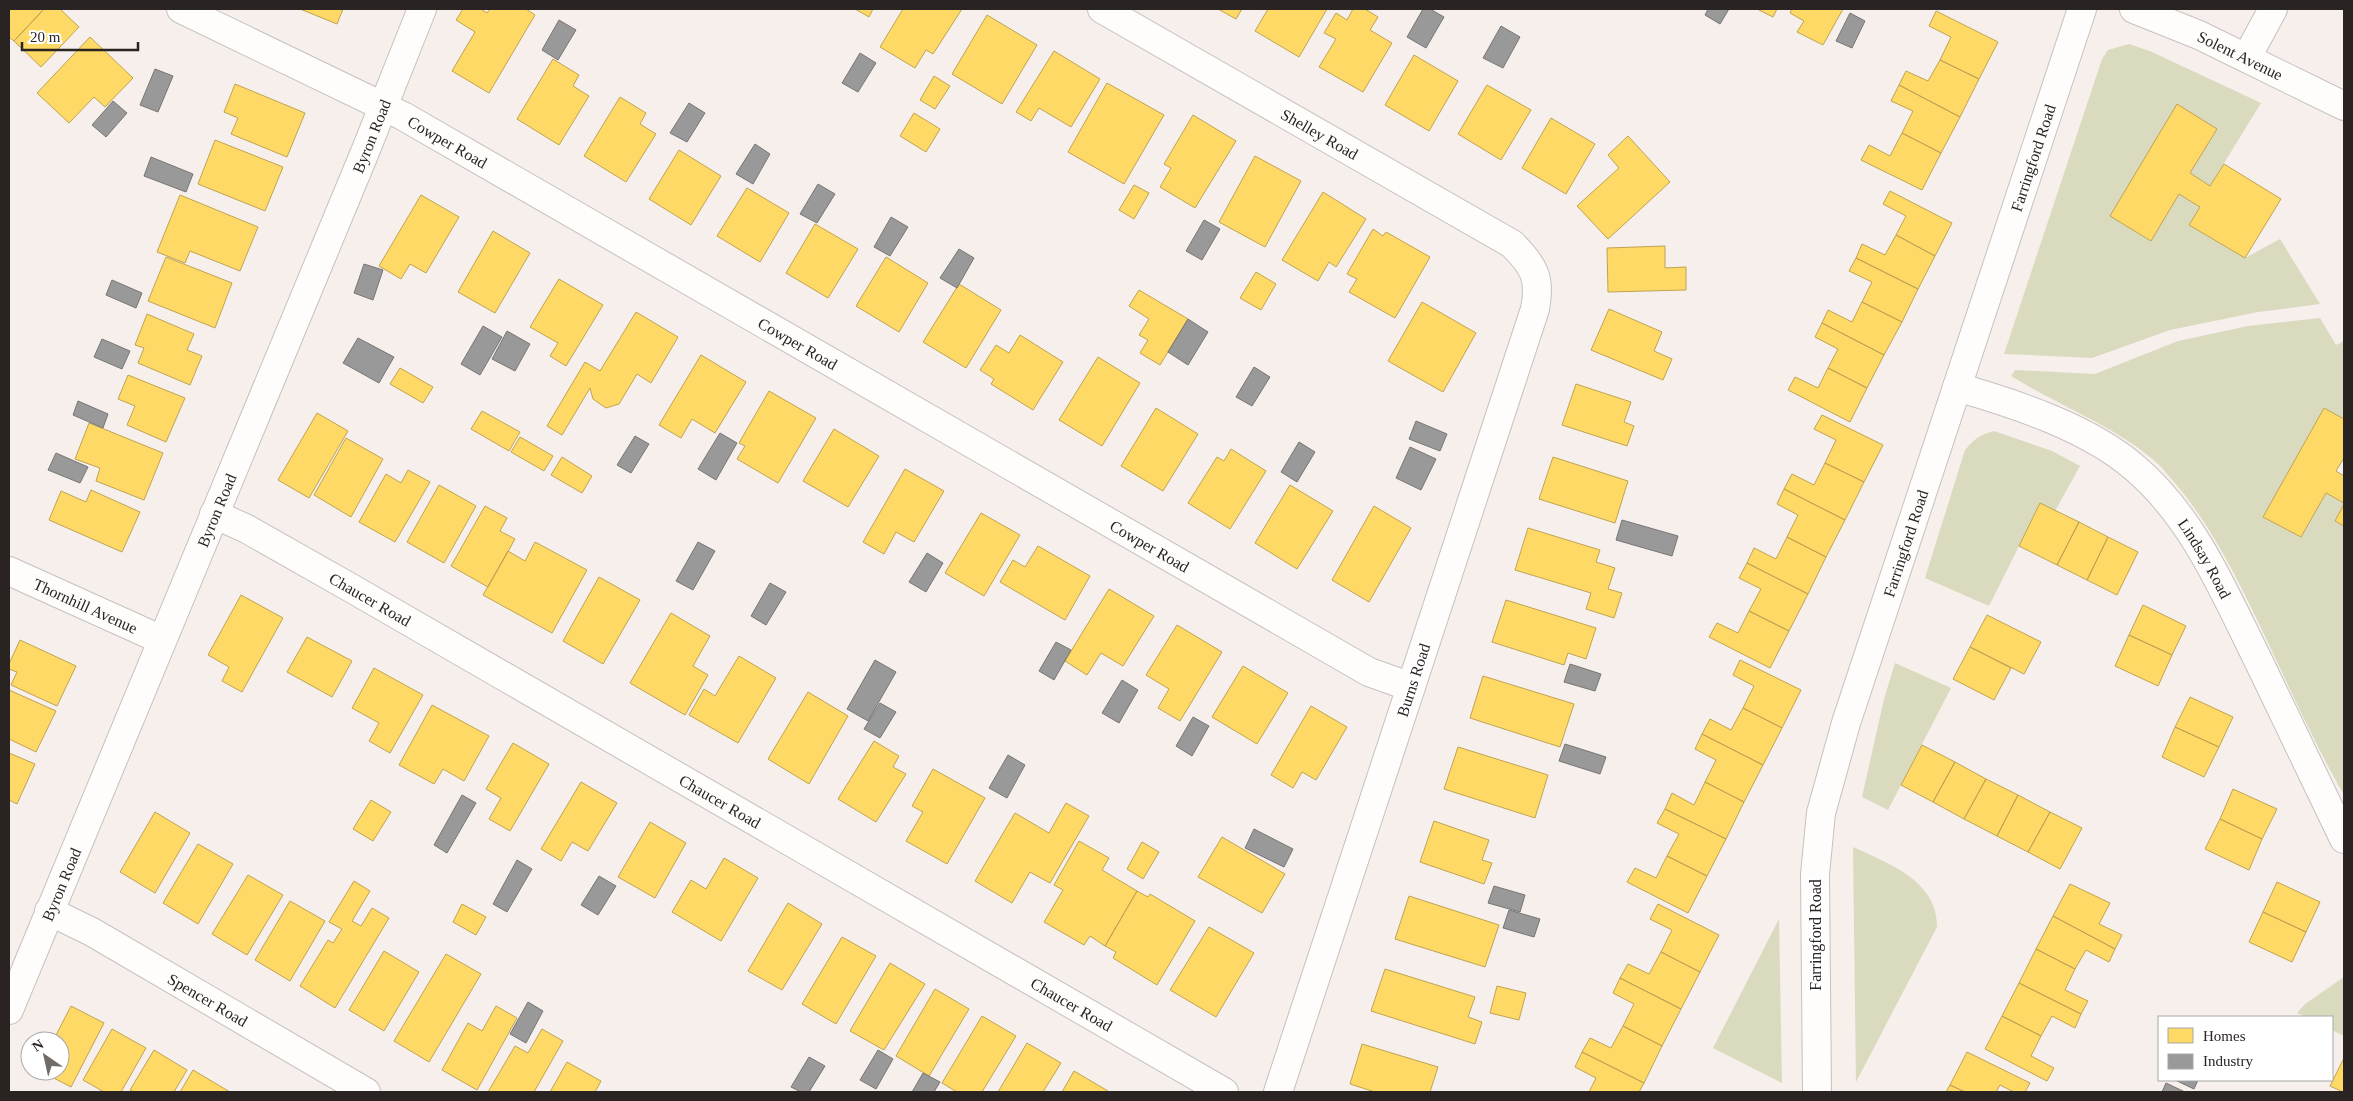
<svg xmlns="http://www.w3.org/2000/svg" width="2353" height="1101" font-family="Georgia,serif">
	<rect width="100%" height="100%" fill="#f6efeb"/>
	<!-- green -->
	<path fill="#dadabe" d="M2129 44 2152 52 2261 103 2210 186 2190 173 2217 129 2177 105 2110 216 2151 241 2179 194 2200 207 2189 225 2245 258 2280 239 2320 304 2258 312 2170 330 2092 358 2004 354 2102 59 2108 50Z
		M2320 318 2336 345 2344 341V419L2324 408 2263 517 2301 537 2326 493 2344 503 2335 521 2344 526V795C2305 727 2275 654 2240 585 2221 548 2201 514 2175 483 2169 477 2164 469 2157 463 2115 426 2059 406 2011 376L2015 370 2095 374 2178 341 2248 326Z
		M1994 431 2052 451 2080 466 2055 511 2040 504 1989 606 1925 578 1965 450C1974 439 1981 434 1994 431Z
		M1895 663 1951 688 1888 810 1862 797 1884 699Z
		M1853 847C1888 863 1938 881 1937 927L1856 1082Z
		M1779 919 1782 1083 1713 1048Z
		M2344 977V1036L2332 1030V1017H2306L2297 1013 2305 1004Z"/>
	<!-- homes -->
	<path fill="#ffd966" stroke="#bfa352" d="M9 9H44L14 41 9 37Z
		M44 9H60L79 27 41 67 14 41Z
		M300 9H343L337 24Z
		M463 9H481L487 13 490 9H526L535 15 489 93 452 71 475 32 456 20Z
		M855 9H873L869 17Z
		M903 9H962L933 54 926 50 915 68 880 47Z
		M1218 9H1242L1236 19Z
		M1268 9H1327L1299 57 1255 31Z
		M1353 9H1365L1378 17 1370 30 1392 43 1363 92 1319 67 1336 39 1324 33 1336 13 1347 20Z
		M1757 9H1777L1773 17Z
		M1792 9H1843L1823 45 1797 32 1804 21 1790 13Z
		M1936 11 1998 42 1979 79 1940 60 1951 37 1929 26Z
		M987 15 1037 45 1002 104 952 74Z
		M90 37 133 78 105 107 94 97 69 123 37 93Z
		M1054 51 1100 79 1071 127 1039 108 1031 121 1016 112Z
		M1414 55 1458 81 1429 131 1385 105Z
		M553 59 579 75 573 86 589 96 559 145 517 119Z
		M1940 60 1979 79 1960 117 1899 85 1906 71 1928 81Z
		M934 76 950 86 935 109 920 100Z
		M1107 83 1164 115 1124 184 1068 152Z
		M235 84 305 113 287 157 231 134 238 118 224 112Z
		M1487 85 1531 110 1501 160 1458 134Z
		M1899 85 1960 117 1941 153 1902 133 1913 111 1891 101Z
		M620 97 646 113 640 124 656 134 626 182 584 156Z
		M2177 104 2217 129 2190 173 2210 186 2224 164 2281 199 2245 258 2189 225 2200 207 2179 194 2151 241 2110 216Z
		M914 113 940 129 926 152 900 136Z
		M1193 115 1236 141 1195 208 1160 187 1171 168 1164 164Z
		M1551 118 1595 144 1566 194 1522 168Z
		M1902 133 1941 153 1922 190 1861 160 1869 145 1890 156Z
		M1628 136 1670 182 1608 239 1577 206 1619 168 1608 155Z
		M215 140 283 167 265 211 198 184Z
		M679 150 721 176 691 225 649 199Z
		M1255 156 1301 181 1265 247 1219 222Z
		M1134 185 1149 193 1134 219 1119 210Z
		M747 188 789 213 760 262 717 236Z
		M1890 191 1952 223 1935 256 1896 235 1906 216 1883 204Z
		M1323 192 1366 219 1336 267 1329 262 1318 281 1282 260Z
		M180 195 258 227 240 271 190 251 185 263 157 252Z
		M421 195 459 217 426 273 410 264 401 279 379 266Z
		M815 224 858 249 828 298 786 273Z
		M1373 229 1383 236 1386 232 1430 257 1395 318 1349 292 1357 279 1347 274Z
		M493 231 530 253 495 313 458 292Z
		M1896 235 1935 256 1918 289 1856 258 1862 244 1885 255Z
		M1665 246V268L1686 267V290L1608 292 1607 248Z
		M166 257 232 283 215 328 148 301Z
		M886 257 928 283 899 332 856 306Z
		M1856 258 1918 289 1902 322 1862 302 1872 282 1849 271Z
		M1256 272 1276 284 1261 310 1240 298Z
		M559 279 603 305 566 366 550 356 558 343 530 327Z
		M959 284 1001 310 966 368 923 342Z
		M1139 290 1188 319 1160 365 1140 353 1148 340 1139 335 1149 319 1129 306Z
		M1422 302 1476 333 1443 392 1388 361Z
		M1862 302 1902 322 1884 355 1822 323 1828 310 1852 322Z
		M1609 309 1662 332 1654 351 1672 359 1663 380 1591 350Z
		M636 312 678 337 651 383 637 374 619 404 606 408 593 399 590 388 562 435 547 426 585 362 600 371Z
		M147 314 194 334 187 350 202 356 190 385 138 363 144 348 135 345Z
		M1822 323 1884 355 1867 388 1828 368 1838 349 1815 337Z
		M1020 335 1063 362 1033 410 991 384 994 379 980 370 996 345 1009 353Z
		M701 355 746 382 715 433 692 419 681 438 659 425Z
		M1098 357 1140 383 1102 446 1059 420Z
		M400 368 433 387 423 403 390 384Z
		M1828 368 1867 388 1850 422 1788 390 1795 377 1818 388Z
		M128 375 185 398 166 442 127 425 135 406 118 399Z
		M1576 384 1631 402 1624 422 1634 426 1627 446 1562 425Z
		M769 391 816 418 778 483 737 459 745 446 739 443Z
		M1156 408 1198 434 1163 491 1121 466Z
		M2324 408 2344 419V458L2336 471 2344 476V503L2326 493 2301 537 2263 517Z
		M482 411 520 432 509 451 471 429Z
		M317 413 348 431 309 498 278 480Z
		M1822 415 1883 445 1864 482 1825 463 1836 440 1814 429Z
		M89 423 163 453 144 500 96 481 100 468 75 459Z
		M834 429 879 456 848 507 803 481Z
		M520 437 553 456 544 471 511 452Z
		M346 438 383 459 351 517 314 495Z
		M1231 449 1266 471 1230 529 1188 503 1217 457 1224 461Z
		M562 457 592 476 582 493 551 475Z
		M1553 457 1628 481 1615 523 1539 499Z
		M1825 463 1864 482 1845 520 1784 489 1792 474 1814 485Z
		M905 469 944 491 914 542 896 532 884 554 863 542Z
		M408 470 430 482 395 542 359 522 386 474 401 483Z
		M439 485 476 506 444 563 407 542Z
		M1290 485 1333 511 1297 569 1255 543Z
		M1784 489 1845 520 1826 557 1787 537 1798 515 1777 504Z
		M91 490 140 512 122 552 49 520 61 491 86 502Z
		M2040 503 2079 522 2057 565 2019 546Z
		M2344 504V526L2335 521Z
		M485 506 507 518 500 531 515 539 488 587 451 566Z
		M1374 506 1411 528 1369 602 1332 580Z
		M981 513 1020 535 984 596 945 573Z
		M2079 522 2108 537 2087 580 2057 565Z
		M1528 528 1600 550 1596 562 1615 568 1608 589 1622 593 1614 618 1586 609 1591 593 1515 570Z
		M1787 537 1826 557 1808 594 1747 563 1754 548 1776 559Z
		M2108 537 2138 552 2117 595 2087 580Z
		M535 542 587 570 552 633 483 595 508 551 525 561Z
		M1038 546 1090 576 1065 620 1000 582 1013 560 1025 567Z
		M1747 563 1808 594 1789 631 1749 611 1761 589 1739 578Z
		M599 577 640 600 603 664 563 641Z
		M1109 589 1154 616 1123 666 1101 653 1087 675 1065 661Z
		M241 595 283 618 242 692 222 681 229 667 208 655Z
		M1506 600 1596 628 1586 659 1568 653 1564 665 1492 642Z
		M2143 605 2186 626 2172 655 2129 635Z
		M1749 611 1789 631 1770 668 1709 637 1717 623 1738 633Z
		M671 613 710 636 693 666 708 675 685 715 630 683Z
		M1987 615 2041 642 2024 674 1970 647Z
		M1177 625 1222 652 1180 721 1158 708 1169 689 1146 675Z
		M2129 635 2172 655 2158 686 2115 666Z
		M307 637 352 661 332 697 287 672Z
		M20 640 76 666 57 706 11 685 17 672 9 669V664Z
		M1970 647 2011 668 1994 700 1953 679Z
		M739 656 776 678 738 743 689 715 704 689 715 696Z
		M1740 660 1801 690 1782 728 1743 708 1754 686 1733 675Z
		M1243 666 1288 693 1257 744 1212 717Z
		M374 668 423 695 390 753 369 741 379 723 352 708Z
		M1483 676 1574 704 1560 747 1470 718Z
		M9 690 56 711 36 752 9 739Z
		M808 692 848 716 809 784 768 759Z
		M2190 697 2233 717 2219 747 2175 727Z
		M432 705 489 736 464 781 443 769 434 784 399 765Z
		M1311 706 1347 727 1316 780 1302 772 1293 788 1271 775Z
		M1743 708 1782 728 1763 765 1702 734 1710 719 1731 730Z
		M2175 727 2219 747 2204 777 2162 757Z
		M1702 734 1763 765 1744 802 1705 782 1716 760 1695 749Z
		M874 741 899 756 893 767 906 774 876 822 838 799Z
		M513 743 549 764 510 831 489 819 501 798 486 789Z
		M1922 745 1955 762 1933 802 1901 785Z
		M1458 747 1548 775 1535 818 1444 789Z
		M9 753 35 764 17 804 9 800Z
		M1955 762 1986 779 1964 819 1933 802Z
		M933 769 985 798 947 864 906 841 923 812 912 806Z
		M1986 779 2018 795 1997 836 1964 819Z
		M581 782 617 803 588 851 572 842 561 861 541 849Z
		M1705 782 1744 802 1726 839 1665 809 1672 793 1694 805Z
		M2233 789 2277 809 2262 839 2220 819Z
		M2018 795 2050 812 2028 852 1997 836Z
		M371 800 391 812 373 841 353 829Z
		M1066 803 1089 816 1050 883 1030 872 1012 903 975 881 1015 813 1049 833Z
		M1665 809 1726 839 1707 876 1667 856 1679 834 1657 823Z
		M155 812 190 833 155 893 120 872Z
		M2050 812 2082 828 2060 869 2028 852Z
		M2220 819 2262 839 2249 870 2205 849Z
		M1434 821 1489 840 1482 860 1492 863 1484 884 1420 862Z
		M650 822 686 843 655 898 618 877Z
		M1222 837 1285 874 1262 913 1198 877Z
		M1079 841 1109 858 1102 870 1137 891 1105 946 1090 936 1084 945 1044 922 1063 890 1054 885Z
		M1142 842 1159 852 1143 879 1127 869Z
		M198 844 233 864 198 924 163 903Z
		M1667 856 1707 876 1688 913 1627 882 1635 868 1656 878Z
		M724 858 758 878 721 941 672 912 691 880 706 889Z
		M248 875 283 895 247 955 212 934Z
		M354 881 370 891 352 921 361 926 372 908 389 918 335 1008 300 986 328 940 333 943 342 929 329 922Z
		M2277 882 2320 902 2306 932 2263 912Z
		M2070 884 2110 903 2099 924 2122 935 2115 949 2053 916Z
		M1137 891 1148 897 1150 894 1195 921 1157 985 1113 958 1116 952 1105 946Z
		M1409 896 1499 925 1485 967 1395 939Z
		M290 901 325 921 290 981 255 960Z
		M788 903 822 924 782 990 748 971Z
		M462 904 486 917 476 935 453 922Z
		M1658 904 1719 935 1700 972 1661 952 1672 930 1650 919Z
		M2263 912 2306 932 2292 962 2249 942Z
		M2053 916 2115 949 2109 962 2086 950 2075 969 2036 949Z
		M1209 927 1254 953 1216 1017 1170 990Z
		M842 937 876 956 836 1024 802 1004Z
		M2036 949 2075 969 2065 990 2088 1001 2081 1014 2019 983Z
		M384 951 419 972 384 1031 349 1010Z
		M1661 952 1700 972 1681 1009 1620 978 1628 964 1649 974Z
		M446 954 481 974 429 1062 394 1041Z
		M890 963 925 984 884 1050 850 1031Z
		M1385 969 1475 997 1468 1017 1482 1022 1475 1044 1371 1011Z
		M1620 978 1681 1009 1662 1046 1623 1026 1634 1004 1613 993Z
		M2019 983 2081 1014 2075 1028 2052 1016 2041 1036 2002 1016Z
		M1497 986 1526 993 1519 1020 1490 1013Z
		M935 989 969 1009 929 1076 896 1056Z
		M71 1006 104 1023 71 1087 48 1075 50 1071H60V1041H53Z
		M496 1006 517 1018 477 1090 442 1070 468 1023 482 1031Z
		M982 1016 1016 1036 982 1092H957L942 1083Z
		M2002 1016 2041 1036 2031 1056 2054 1068 2047 1081 1985 1049Z
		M1623 1026 1662 1046 1644 1083 1582 1052 1590 1038 1611 1048Z
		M112 1029 146 1048 121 1092H104L83 1080Z
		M542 1029 563 1041 534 1092H488L515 1046 528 1053Z
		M1027 1043 1061 1063 1043 1092H998Z
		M1362 1044 1438 1067 1430 1092H1375L1350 1084Z
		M154 1050 187 1070 174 1092H134L130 1090Z
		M1582 1052 1644 1083 1639 1092H1589L1596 1078 1575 1067Z
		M1967 1052 2030 1083 2025 1092H2014L2000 1085 1996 1092H1965L1950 1085Z
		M2344 1058V1092H2343L2330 1086Z
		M567 1062 601 1081 595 1092H550Z
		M193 1070 230 1092H180Z
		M1074 1071 1108 1091 1107 1092H1062Z
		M1950 1085 1965 1092H1946Z"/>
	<!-- industry -->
	<path fill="#999" stroke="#777675" d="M1423 9H1430L1444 17 1426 48 1407 37Z
		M1708 9H1729L1720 24 1705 15Z
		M1850 13 1865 21 1852 48 1836 41Z
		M559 20 576 30 558 60 542 50Z
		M1501 26 1520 37 1503 68 1483 58Z
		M860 53 876 63 858 92 842 83Z
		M155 69 173 76 158 112 140 105Z
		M113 101 127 113 106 137 92 125Z
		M689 103 705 113 687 142 670 133Z
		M755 144 770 154 753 184 736 174Z
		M151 157 193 174 186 192 144 176Z
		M818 184 835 194 817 223 800 214Z
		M891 217 908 227 890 256 874 247Z
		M1204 220 1220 229 1202 260 1186 251Z
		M959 249 974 258 957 288 940 278Z
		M364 264 383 270 373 300 354 293Z
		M112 280 142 293 136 308 106 295Z
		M1188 319 1208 332 1188 365 1168 352Z
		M483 326 502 337 480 375 461 364Z
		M507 331 530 344 515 371 492 359Z
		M358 338 394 357 379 383 343 363Z
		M102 339 130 351 122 369 94 357Z
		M1254 367 1270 377 1252 406 1236 397Z
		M78 401 108 414 103 428 73 415Z
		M1416 421 1447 434 1440 451 1409 439Z
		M720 433 737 443 716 480 698 469Z
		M635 436 649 444 631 473 617 465Z
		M1299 442 1315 452 1297 482 1281 472Z
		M1410 447 1436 459 1421 490 1396 478Z
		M56 453 88 467 80 483 48 470Z
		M1622 520 1678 536 1672 556 1616 540Z
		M698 542 715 551 693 590 676 581Z
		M927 553 943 563 926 592 909 582Z
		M770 583 786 592 766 625 751 616Z
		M1056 642 1071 650 1054 680 1039 671Z
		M875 660 896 672 868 721 847 709Z
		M1570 664 1601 674 1595 691 1564 682Z
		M1122 680 1138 690 1119 723 1102 713Z
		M880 703 896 712 880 738 864 729Z
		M1193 717 1209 726 1192 756 1176 746Z
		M1565 744 1606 757 1600 774 1559 761Z
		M1008 755 1025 765 1007 798 989 788Z
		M462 795 476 803 447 853 434 845Z
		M1254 829 1293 849 1284 867 1245 848Z
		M517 860 532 869 507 912 493 904Z
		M599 876 616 886 598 915 581 905Z
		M1494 886 1525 895 1520 912 1488 903Z
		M1509 910 1540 919 1534 937 1503 928Z
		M528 1002 543 1011 526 1043 510 1034Z
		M878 1050 893 1059 876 1089 860 1080Z
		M809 1057 825 1066 809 1092H801L791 1087Z
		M923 1073 940 1082 934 1092H912Z
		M2175 1080H2198L2194 1089Z
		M2166 1083 2185 1092H2162Z"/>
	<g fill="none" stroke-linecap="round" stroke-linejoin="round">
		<defs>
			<g id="minor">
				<path id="s1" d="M181 9 403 116 1369 672 1411 687"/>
				<path id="s2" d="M1102 9 1512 244C1534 266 1541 278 1535 309L1278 1092"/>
				<path id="s3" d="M2134 9 2199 35 2344 106"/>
				<path d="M2247 57 2273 9"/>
				<path id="s4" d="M1957 387C2016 404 2089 428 2135 468 2193 517 2224 592 2257 658 2286 719 2315 779 2344 839"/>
				<path id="s5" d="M214 514 247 529 351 588 1224 1092"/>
				<path id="s6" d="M9 571 162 640"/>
				<path id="s7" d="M49 911 92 932 366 1092"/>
				<path id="s8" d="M9 1010 365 152 422 9"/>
				<path id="s9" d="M1817 1092 1815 874 1821 813 1846 723 2082 9"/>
			</g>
		</defs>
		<!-- minor casing -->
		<use href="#minor" stroke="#c7c1be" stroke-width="30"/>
		<!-- minor -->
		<use href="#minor" stroke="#fefdfc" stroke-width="28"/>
	</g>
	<g text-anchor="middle" stroke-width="5" stroke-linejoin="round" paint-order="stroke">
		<!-- street labels -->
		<g font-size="16" fill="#292422" stroke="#fff">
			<text dy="6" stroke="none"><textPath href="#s3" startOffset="116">Solent Avenue</textPath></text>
			<text dy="6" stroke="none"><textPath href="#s2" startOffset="251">Shelley Road</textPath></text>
			<text dy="6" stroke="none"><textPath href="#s8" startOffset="946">Byron Road</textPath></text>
			<text dy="6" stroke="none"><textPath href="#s1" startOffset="298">Cowper Road</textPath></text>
			<text dy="6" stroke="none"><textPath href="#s9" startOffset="968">Farringford Road</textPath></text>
			<text dy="6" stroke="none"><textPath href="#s1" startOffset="702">Cowper Road</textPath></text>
			<text dy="6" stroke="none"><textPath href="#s8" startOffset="541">Byron Road</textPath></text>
			<text dy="6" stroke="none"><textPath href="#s9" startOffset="562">Farringford Road</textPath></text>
			<text dy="6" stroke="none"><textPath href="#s1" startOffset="1108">Cowper Road</textPath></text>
			<text dy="6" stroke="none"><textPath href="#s4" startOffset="312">Lindsay Road</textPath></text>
			<text dy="6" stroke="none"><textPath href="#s5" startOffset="178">Chaucer Road</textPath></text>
			<text dy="6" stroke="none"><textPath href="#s6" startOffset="84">Thornhill Avenue</textPath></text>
			<text transform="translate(1413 680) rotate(-72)" y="6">Burns Road</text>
			<text dy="6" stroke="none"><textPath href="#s5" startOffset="582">Chaucer Road</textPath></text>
			<text dy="6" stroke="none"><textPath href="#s8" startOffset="136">Byron Road</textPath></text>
			<text transform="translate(1815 935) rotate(-90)" y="6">Farringford Road</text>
			<text dy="6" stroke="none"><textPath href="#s7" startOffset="182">Spencer Road</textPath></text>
			<text dy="6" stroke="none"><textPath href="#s5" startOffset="988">Chaucer Road</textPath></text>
		</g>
	</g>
	<!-- border -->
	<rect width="2353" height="1101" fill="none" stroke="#292422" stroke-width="20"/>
	<!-- legend -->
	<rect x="2158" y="1016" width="175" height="65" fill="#ffffff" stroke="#a9a7a7"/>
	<rect x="2168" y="1028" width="25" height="15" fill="#ffd966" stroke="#a9a7a7"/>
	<text x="2203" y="1041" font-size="15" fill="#292422">Homes</text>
	<rect x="2168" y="1054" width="25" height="15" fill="#999999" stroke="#a9a7a7"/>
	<text x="2203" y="1066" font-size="15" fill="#292422">Industry</text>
	<!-- north arrow -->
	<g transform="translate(45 1056) rotate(326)"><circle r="24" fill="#ffffff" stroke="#a9a7a7"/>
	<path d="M0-4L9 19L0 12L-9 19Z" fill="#716b68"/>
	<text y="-8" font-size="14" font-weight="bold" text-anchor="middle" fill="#292422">N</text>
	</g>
	<!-- scale -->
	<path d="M22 42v8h116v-8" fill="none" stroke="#292422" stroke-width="2.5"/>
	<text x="30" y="42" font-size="15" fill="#292422" stroke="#ffffff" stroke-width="4" paint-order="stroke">20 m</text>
</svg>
